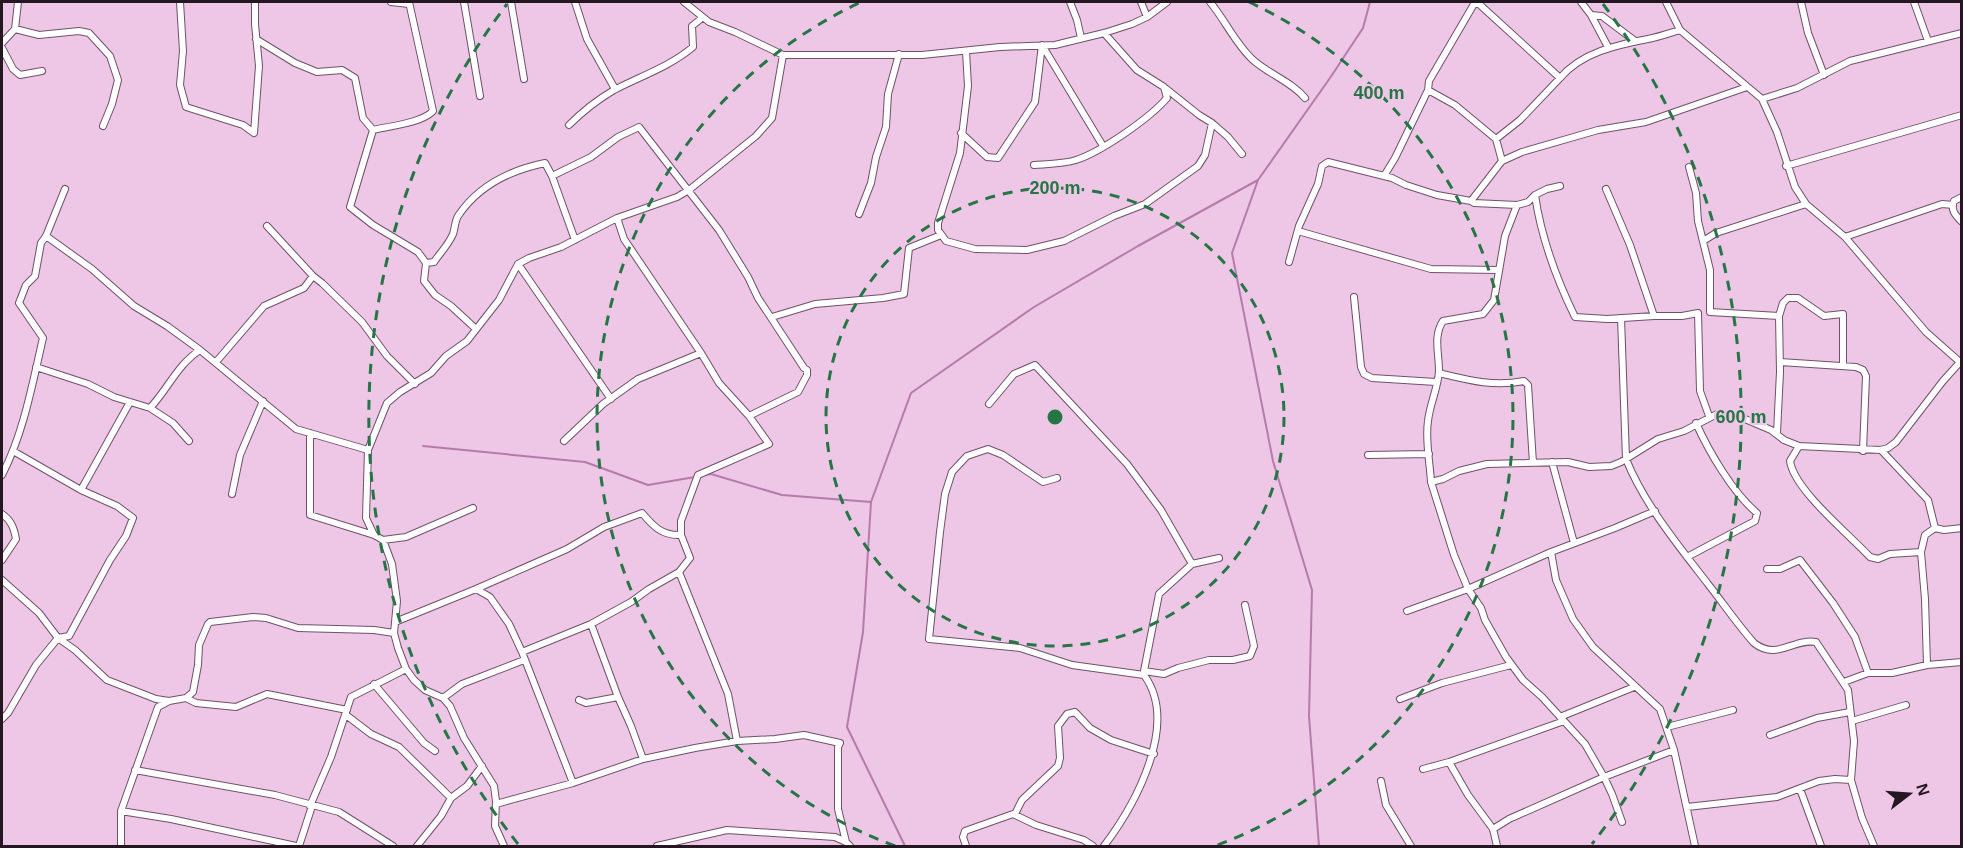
<svg xmlns="http://www.w3.org/2000/svg" width="1963" height="848" font-family="Arial,sans-serif">
	<rect width="100%" height="100%" fill="#edc7e5"/>
	<g fill="none" stroke-linecap="round" stroke-linejoin="round">
		<!-- stream -->
		<path stroke="#b67aac" stroke-width="2" d="M423 446 585 462 648 485 695 477
			M703 475 711 474 782 495 871 502
			M905 846 847 727 863 632 871 502 911 393 1034 307 1138 246 1258 180
			M1319 846 1309 716 1312 590 1273 461 1232 253 1258 180 1330 78 1363 28 1370 2"/>
		<defs>
			<path id="street" d="M180 2 183 51 180 85 186 107 243 125 254 133 259 66 255 24V2
				M391 2 409 4
				M409 2 433 111C422 123 390 126 373 130L350 207 373 225 418 252 426 263 424 281 435 295 451 306 476 329
				M464 2 480 96
				M511 2 524 79
				M575 2 587 39 615 89
				M684 2 709 22 735 32 783 55H922L1000 47 1055 45 1104 33 1132 24 1147 17 1167 2
				M1070 2 1077 20 1081 38
				M1141 2 1147 17
				M1210 2C1225 20 1235 43 1252 59 1268 74 1291 81 1305 98
				M1581 2 1591 15
				M1666 2 1680 30 1762 99 1777 132 1795 187 1806 204 1845 237 1926 332 1961 363
				M1801 2 1808 33 1824 75
				M1914 2 1928 41
				M15 29 39 35 79 31 89 33 110 56 118 80 112 104 103 126
				M1104 33 1137 70 1164 87 1199 115 1212 123 1228 137 1242 154
				M256 39 295 63 317 72 342 70 355 78 363 118 373 130
				M2 43 15 29 18 2
				M1608 47 1591 15 1602 16 1635 41
				M2 48 13 69 20 75 42 71
				M966 51 968 86 960 153 938 223V230L946 241 975 249 1027 250 1064 241 1114 216 1145 204 1198 166 1205 155 1212 123
				M1762 99 1797 88 1850 61 1962 33
				M569 125C583 111 597 100 614 90 641 76 669 67 693 47L692 26 702 18
				M961 133 987 157 998 158 1035 102 1042 45 1103 146
				M1496 139 1455 105 1428 90 1429 81 1474 4H1479L1560 78C1582 52 1617 45 1648 39 1659 37 1670 33 1680 30
				M1502 161 1496 139 1520 120 1560 78
				M1034 165C1047 164 1063 164 1076 160 1101 152 1150 118 1167 98L1164 87
				M1786 166 1962 115
				M1689 167 1696 193 1698 221 1710 270V312L1779 316 1780 372 1777 433
				M1384 176 1395 158 1428 90
				M65 189 46 236 92 269 134 306 167 326 200 350
				M1535 195C1541 237 1556 278 1575 317L1607 319 1654 316 1630 245 1606 189
				M1962 197 1954 201C1950 210 1956 216 1962 222
				M1471 201 1502 161 1522 152 1598 130 1646 122 1747 87
				M1517 205 1505 236 1494 300 1483 314 1443 321C1433 336 1439 353 1439 371 1438 388 1430 403 1428 421 1425 440 1430 463 1431 482L1443 479 1459 471 1487 464 1568 462 1589 467 1611 466 1621 462 1658 439 1684 431 1717 414 1745 419 1771 430 1784 440 1799 446 1881 450 1888 448 1896 442 1943 381 1962 360
				M859 214 871 183 876 157 886 127 888 94 899 54
				M267 226 313 276
				M1298 231 1431 269 1499 270
				M1845 237 1942 204 1953 205
				M575 240 552 176 591 157 618 137 639 127 719 230 748 277 758 298 804 368 807 370V375L798 392 749 416
				M1703 241 1716 233 1806 204
				M1289 262 1299 226 1318 184 1322 166 1328 162 1392 178 1406 185 1437 195 1471 201 1474 203 1517 205 1528 202 1535 195 1547 189 1560 186
				M426 263 434 262C440 253 449 244 453 234 455 228 455 221 458 216 478 186 511 170 545 163L552 176
				M518 264 611 399
				M1354 297 1361 367 1364 374 1372 378 1436 382
				M1654 316H1682L1698 313 1700 391 1709 416
				M1779 316 1783 303 1788 298H1798L1824 316 1843 314V366
				M772 317 815 304 883 298 904 294 909 248 941 235
				M1621 318 1626 459C1644 504 1678 545 1708 584 1723 603 1737 624 1754 643 1777 661 1793 638 1816 642L1848 690 1854 741 1851 780 1862 818 1874 846
				M216 362 264 306 304 288 313 276 322 283 362 322 387 356 415 384
				M1780 362 1856 367 1863 370 1866 376 1863 451
				M36 367 88 384 114 397 150 408C168 389 177 365 200 350L296 429 368 450
				M1439 373C1468 380 1493 387 1524 381L1528 385 1533 463
				M989 404 1014 374 1035 365 1127 464 1161 510 1192 564
				M150 408 173 423 189 441
				M310 433V515L374 535
				M564 441 603 404 638 379 701 353 624 239 617 218
				M1799 446 1790 461C1794 490 1850 535 1870 557L1878 559 1890 554 1921 552
				M1881 450 1928 500 1935 528 1944 530 1962 528
				M13 451 81 490
				M1368 455 1429 454
				M1552 462 1574 543
				M2 475C24 432 32 385 43 338L19 303 26 285 35 276 41 243 46 236
				M1057 478 1043 482 1003 455 988 449 967 456 952 472 945 494 940 532 929 639 1020 648 1072 665 1144 675
				M1431 482 1454 555 1468 589 1481 608 1485 620 1506 657 1523 680 1542 697 1585 744 1604 777 1674 750
				M232 494 240 455 263 401
				M1655 511 1615 528 1551 552 1556 580 1573 619 1593 647 1660 709 1674 750 1695 846
				M2 514C11 520 14 528 16 539L2 560
				M383 540 406 537 473 508
				M1687 557 1755 521 1757 513C1733 493 1709 452 1696 423
				M1767 569H1780L1800 560 1833 603 1855 637 1868 673
				M679 572 728 694 737 741
				M2 580 39 613 58 638 75 650 107 680 156 699 169 701
				M476 589 567 549 604 527 642 513C653 526 662 536 681 535
				M1407 611 1468 589 1551 552
				M395 622 476 589 490 597 509 624 522 652 573 783
				M591 624 618 697 631 726 643 759
				M522 652 591 624 631 602 649 589 679 572 690 558 681 535V521L698 475 769 444 749 416 719 383 701 353
				M1927 665 1925 599 1921 552 1925 535 1935 528
				M1144 671 1159 594 1192 564 1219 558
				M1844 682 1868 673H1892L1927 665 1962 662
				M374 684 424 743 435 751
				M186 698 196 703 236 707 267 694 347 710
				M443 698 462 684 524 660
				M1400 699 1442 683 1511 665
				M579 700 586 703 618 697
				M346 715 371 734 399 747 451 798
				M1560 717 1634 687
				M2 719 8 713 36 665 58 638 69 636 110 560 126 536 133 518 117 506 81 490 130 402
				M1852 721 1906 705
				M1667 727 1733 710
				M1770 735 1817 718 1850 712
				M1423 769 1449 762
				M135 770 275 795 339 812 393 846
				M1381 781 1386 805 1411 846
				M1800 789 1821 846
				M496 804 573 783 643 759 695 748 737 741 775 739 804 735 840 743 838 747V809L846 842
				M310 806 331 757 351 697 406 669
				M1687 807 1777 797 1819 781 1835 779 1851 780
				M121 811 171 819 296 846
				M1015 814 1022 800 1058 766 1060 758 1058 726 1067 714 1075 712 1090 728 1111 740 1154 754
				M1493 829 1468 795 1449 762 1564 721
				M121 846V811L158 707 169 701 186 698 193 692 198 665 199 645 208 624 210 622 253 617 266 618 298 628 374 630 394 633
				M299 846 312 806
				M417 846 441 816 451 798 467 786 482 766
				M504 846 495 826 496 801 494 786 464 738 450 706 443 698 425 690 414 680 406 669 398 648 394 633 397 601 392 564 383 540 374 535 366 518 368 450 387 403 400 392 431 373 446 356 467 341 499 300 518 264 529 258 561 247 617 218 677 197 689 190 756 136 772 118 783 55
				M657 846 727 830 835 837 846 842 850 846
				M966 846 963 837 965 831 1013 814 1036 825 1084 840 1093 846
				M1104 846C1135 805 1180 724 1144 675V671L1164 674 1178 668 1209 660H1233L1250 656 1254 646 1245 605
				M1497 846 1493 829 1509 819 1604 777 1612 794 1622 822"/>
		</defs>
		<!-- street casing -->
		<use href="#street" stroke="#70506a" stroke-width="8"/>
		<!-- street -->
		<use href="#street" stroke="#fff" stroke-width="6"/>
	</g>
	<!-- distance rings -->
	<g fill="none" stroke="#267545" stroke-width="3" stroke-dasharray="10 8">
		<circle cx="1055" cy="417" r="229"/>
		<path d="M895 846A458 458 0 0 1 861 2M1249 2A458 458 0 0 1 1215 846"/>
		<path d="M518 844A686 686 0 0 1 507 4M1603 4A686 686 0 0 1 1592 844"/>
	</g>
	<circle cx="1055" cy="417" r="9" fill="#267545" stroke="#edc7e5" stroke-width="3"/>
	<g font-size="18" text-anchor="middle" font-weight="bold" fill="#267545" stroke="#edc7e5" stroke-width="4.5" stroke-linejoin="round" paint-order="stroke">
		<text x="1379" y="99">400 m</text>
		<text x="1055" y="194">200 m</text>
		<text x="1741" y="423">600 m</text>
	</g>
	<!-- border -->
	<rect width="1963" height="848" fill="none" stroke="#241722" stroke-width="6"/>
	<!-- north arrow -->
	<g transform="translate(1909 794) rotate(73)" stroke="#edc7e5" stroke-width="4.5" paint-order="stroke">
	<path d="M0-4.5L10 22L0 15L-10 22Z" fill="#241722"/>
	<text y="-9" font-size="16" font-weight="bold" text-anchor="middle" fill="#241722">N</text>
	</g>
</svg>
